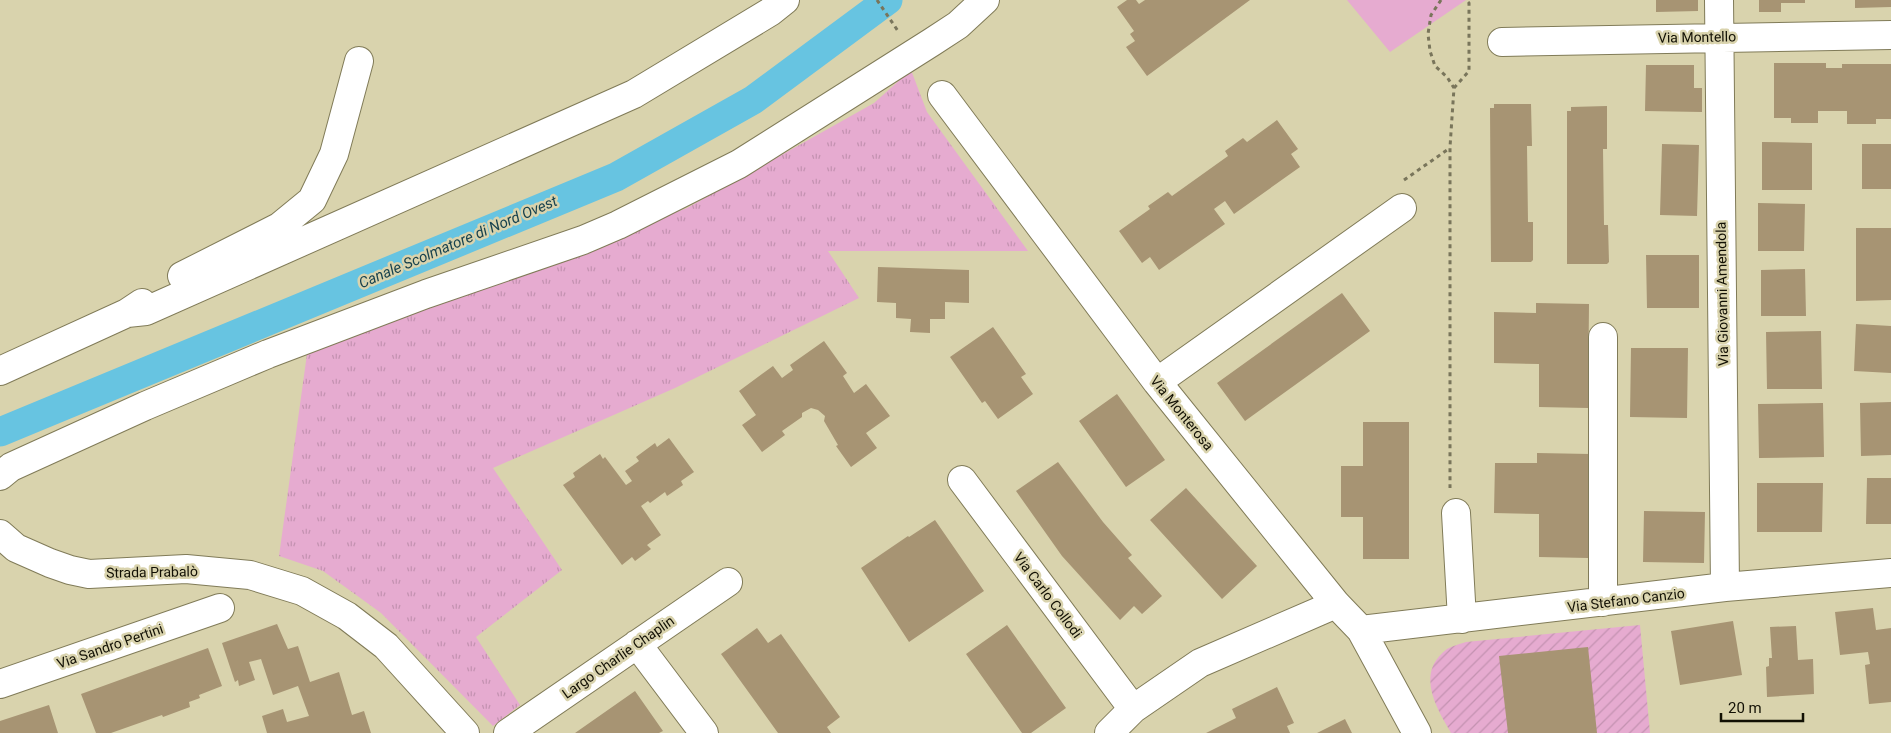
<svg xmlns="http://www.w3.org/2000/svg" width="1891" height="733" font-family="Roboto,sans-serif">
	<defs>
		<pattern id="grass-tufts" width="24" height="20" patternUnits="userSpaceOnUse" patternTransform="scale(1.25)"><rect width="24" height="20" fill="#e6abd0"/><path d="M3 7l-1-3M5 7V3M7 7l1-3M15 17l-1-3M17 17v-4M19 17l1-3" fill="none" stroke="#c492b1"/></pattern>
		<pattern id="garden-furrows" width="10" height="10" patternUnits="userSpaceOnUse" patternTransform="scale(1.25)"><rect width="10" height="10" fill="#e6abd0"/><path d="M-1 1l2-2M0 10L10 0M9 11l2-2" fill="none" stroke="#c492b1"/></pattern>
	</defs>
	<rect width="100%" height="100%" fill="#d9d3ad"/>
	<!-- grass -->
	<path fill="url(#grass-tufts)" d="M911 70 927 112 1028 251H828L859 298 675 388 493 468 562 570 476 637 520 705 493 726 381 613 323 571 279 556 307 354 687 208 874 103Z"/>
	<!-- park -->
	<path fill="#e6abd0" d="M1347 0H1466L1390 52Z"/>
	<!-- garden -->
	<path fill="url(#garden-furrows)" d="M1640 625 1650 733H1451C1436 707 1415 673 1447 649 1452 646 1460 644 1466 642Z"/>
	<g fill="none" stroke-linecap="round" stroke-linejoin="round">
		<!-- canal -->
		<path stroke="#67c4e1" stroke-width="29" d="M0 432 616 177 753 100 888 0"/>
	</g>
	<!-- building -->
	<path fill="#a79473" d="M1127 0H1136L1139 4 1145 0H1250L1147 76 1126 47 1135 41 1130 34 1134 31 1117 7Z
		M1656 0H1698V11L1656 12Z
		M1759 0H1805V3H1781V12H1759Z
		M1855 0H1891V7L1855 8Z
		M1774 63H1826V68H1842V64H1891V119H1876V124H1847V111H1818V123H1791V118H1774Z
		M1646 65H1694V88H1702V112L1645 111Z
		M1494 104H1531L1532 146H1527L1528 222H1533V260L1531 262H1491L1490 108H1494Z
		M1607 106V149H1603L1604 225H1608L1609 262 1607 264H1567V111H1571V107Z
		M1277 120 1298 149 1291 154 1300 167 1234 214 1225 201 1214 209 1225 224 1159 270 1150 257 1142 263 1119 231 1150 209 1148 206 1168 192 1172 196 1228 156 1225 151 1243 138 1247 142Z
		M1762 142 1812 143V190H1762Z
		M1662 144 1699 145 1697 216 1660 215Z
		M1862 144H1891V189H1862Z
		M1758 203 1805 204 1804 251H1758Z
		M1856 228H1891V300L1856 301Z
		M1646 255H1699V308H1647Z
		M878 267 969 270V303L945 302V319H930V333L910 332 911 319 896 318V303L877 302Z
		M1805 269 1806 316H1761V270Z
		M1342 293 1370 331 1245 421 1217 383Z
		M1536 303 1589 304 1588 408 1539 407V364L1494 363V312L1536 313Z
		M1856 324 1891 326V373L1854 371Z
		M993 327 1026 374 1021 377 1033 394 998 419 985 401 982 403 950 357Z
		M1821 331 1822 389H1767L1766 332Z
		M824 341 847 373 843 376 854 393 866 384 890 416 866 433 877 448 851 467 836 446 838 445 824 421 825 416 818 410 811 408 802 413V417L782 431 785 435 762 452 742 425 756 415 739 391 773 366 782 378 793 370 790 365Z
		M1631 348H1688L1687 418 1630 417Z
		M1117 394 1165 460 1126 487 1079 421Z
		M1891 402V455L1861 456 1860 403Z
		M1823 403 1824 457 1759 458 1758 404Z
		M1363 422H1409V559H1363V517H1341V466H1363Z
		M669 438 694 472 681 481 683 485 667 496 665 492 650 503 648 501 641 506 661 535 647 545 651 549 635 561 632 557 622 565 563 485 575 477 573 473 600 454 603 459 605 457 626 485 632 481 625 471 639 461 636 457 655 443 657 447Z
		M1537 453 1590 454 1588 558 1539 557V514L1494 513 1495 463H1537Z
		M1058 462 1103 522 1132 555 1128 558 1162 596 1142 614 1134 606 1120 620 1062 556 1016 491Z
		M1867 478H1891V524H1866Z
		M1757 483H1823L1822 532H1757Z
		M1186 488 1257 566 1222 599 1150 520Z
		M1644 511 1705 512 1704 563 1643 562Z
		M935 520 984 591 909 642 861 568 908 536 909 537Z
		M1873 608 1876 630 1891 628V702L1869 704 1865 665 1870 664 1868 652 1840 655 1835 612Z
		M1733 621 1742 675 1680 685 1671 631Z
		M277 624 288 649 298 646 310 682 339 672 352 715 364 711 371 733H267L262 716 283 709 287 722 309 716 298 686 273 695 261 659 249 662 255 680 239 686 238 680 235 682 222 643Z
		M1007 625 1066 708 1031 733H1022L966 654Z
		M1796 626 1798 660 1813 659 1814 694 1767 697 1766 667 1769 666V658H1772L1770 627Z
		M757 628 768 643 781 634 840 717 827 727 831 733H778L721 654Z
		M1588 647 1597 733H1508L1499 656Z
		M208 648 222 686 199 695 200 698 189 702 190 707 163 717 162 715 111 733H96L81 694Z
		M1277 687 1294 723 1287 726 1290 733H1206L1236 718 1232 709Z
		M635 691 663 731 659 733H575Z
		M49 705 58 733H0V721Z
		M1345 719 1352 733H1317Z"/>
	<g fill="none" stroke-linecap="round" stroke-linejoin="round">
		<defs>
			<path id="minor" d="M1719 0 1725 587
				M1502 42 1891 35
				M942 95 1157 382 1336 604 1361 630 1417 733
				M182 276 279 227 312 200 334 154 359 61
				M127 313 146 311 634 94 770 12 785 0
				M1603 337V602
				M0 371 127 313 142 303
				M1157 382 1402 208
				M0 476 11 467 145 406 268 354 426 294 583 240 618 225 739 164 932 42 958 25 985 0
				M962 480 1133 709
				M1456 513 1462 619
				M0 534 16 548 50 563 70 570 89 574 186 569 250 575 302 591 347 616 386 646 465 733
				M1361 630 1725 587 1891 573
				M637 644 704 733
				M0 684 220 608
				M508 733 728 582
				M1109 733 1133 709 1200 663 1336 604"/>
		</defs>
		<!-- minor casing -->
		<use href="#minor" stroke="#807b58" stroke-width="30"/>
		<!-- path -->
		<path stroke="#79755b" stroke-width="3" stroke-dasharray="4 4" stroke-linecap="butt" d="M877 0 898 31
			M1441 0 1431 15 1428 34 1430 51 1435 66 1447 77 1454 88 1450 147V488
			M1454 88 1469 71V3L1466 0
			M1404 180 1450 148"/>
		<!-- minor -->
		<use href="#minor" stroke="#fff" stroke-width="28"/>
	</g>
	<g text-anchor="middle" stroke-width="5" stroke-linejoin="round" paint-order="stroke">
		<!-- street labels -->
		<g font-size="14" fill="#121004" stroke="#d9d3ad">
			<text transform="translate(1697 37) rotate(-1)" y="5">Via Montello</text>
			<text transform="translate(1722 294) rotate(-91)" y="5">Via Giovanni Amendola</text>
			<text transform="translate(1182 413) rotate(51)" y="5">Via Monterosa</text>
			<text transform="translate(152 572) rotate(-1)" y="5">Strada Prabalò</text>
			<text transform="translate(1048 595) rotate(53)" y="5">Via Carlo Collodi</text>
			<text transform="translate(1626 600) rotate(-7)" y="5">Via Stefano Canzio</text>
			<text transform="translate(110 646) rotate(-19)" y="5">Via Sandro Pertini</text>
			<text transform="translate(618 657) rotate(-35)" y="5">Largo Charlie Chaplin</text>
		</g>
		<!-- water labels -->
		<g font-size="15" font-style="italic" fill="#18424e" stroke="#d9d3ad">
			<text transform="translate(458 242) rotate(-23)" y="5">Canale Scolmatore di Nord Ovest</text>
		</g>
	</g>
	<!-- scale -->
	<path d="M1721 713v8h82v-8" fill="none" stroke="#121004" stroke-width="2.5"/>
	<text x="1728" y="713" font-size="15" fill="#121004" stroke="#d9d3ad" stroke-width="4" paint-order="stroke">20 m</text>
</svg>
